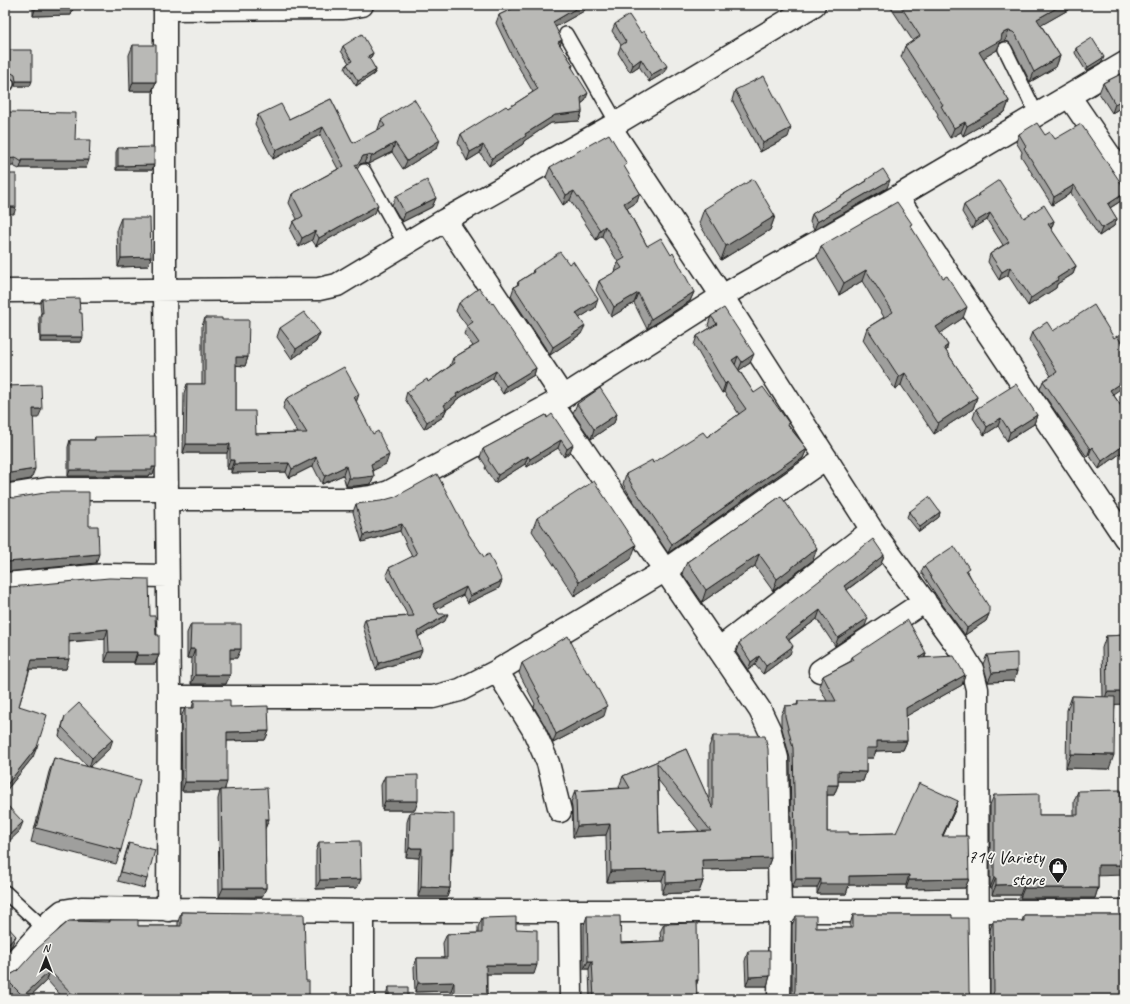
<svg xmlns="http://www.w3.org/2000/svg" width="1130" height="1004" font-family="Caveat,sans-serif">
	<rect width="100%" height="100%" fill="#edede9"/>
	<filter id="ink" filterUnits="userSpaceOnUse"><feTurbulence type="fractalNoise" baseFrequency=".025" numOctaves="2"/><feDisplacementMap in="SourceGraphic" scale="8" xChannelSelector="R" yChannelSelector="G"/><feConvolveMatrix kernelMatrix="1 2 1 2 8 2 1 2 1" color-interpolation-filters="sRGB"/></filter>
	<g filter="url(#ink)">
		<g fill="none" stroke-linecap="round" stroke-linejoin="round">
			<defs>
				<path id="service" d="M566 34 617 123
					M1005 49 1037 115
					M5 84H7
					M364 171 405 244
					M5 892 44 928"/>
				<path id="minor" d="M165 5V291L169 697 168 910
					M165 9 344 8 362 5
					M1069 96 1125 178
					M610 127 722 296 872 530 961 651 972 669 977 689 978 999
					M897 197 1125 538
					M445 220 563 397
					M5 291 319 289 337 285 445 220 617 123 814 5
					M552 404 760 710 770 731 777 758 780 911 779 999
					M9 495 47 489H166
					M167 499H356L372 497 389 492 552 404 722 296 897 197 1125 63
					M5 584 105 575 167 576
					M719 649 872 530
					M497 671 533 729 548 763 560 811
					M820 671 925 601
					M169 697H433L460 690 497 671 664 571 826 458
					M570 911 571 999
					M5 972 52 920 63 911 81 908 363 911H1125
					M363 999V911"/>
			</defs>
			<!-- service casing -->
			<use href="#service" stroke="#1c1c1c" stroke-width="16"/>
			<!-- minor casing -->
			<use href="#minor" stroke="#1c1c1c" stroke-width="25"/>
			<!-- service -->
			<use href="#service" stroke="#f6f6f2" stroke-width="13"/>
			<!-- minor -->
			<use href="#minor" stroke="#f6f6f2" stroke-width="22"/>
		</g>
		<!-- wall -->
		<path fill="#9f9f9d" stroke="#1c1c1c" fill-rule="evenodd" d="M33 5H74V6L71 15 33 16Z
			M520 5H586L584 11 555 27 562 40 560 45 573 65 572 68 585 101 581 104 582 112 579 121 551 123 524 141 523 144 489 166 480 153 467 161 458 143 461 134 508 108 533 92 511 54 496 23 499 15Z
			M889 5H1070L1068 10 1041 25 1060 56 1056 67 1030 82 1012 46 1009 42 1005 41 1001 42 1000 43 997 50 983 58 1009 101 1005 112 963 136 961 132 950 138 937 116 938 114 901 57 905 46 913 41Z
			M615 24 664 73 649 82 639 66 630 72 618 53 621 45 612 31Z
			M133 45 156 82 152 91H130L129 55Z
			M343 46 373 53 371 57 369 59 376 70 374 74 356 86 345 69 347 64 349 63 341 51Z
			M1076 48 1102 62 1086 71 1075 53Z
			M9 50 30 86H15L14 80 8 76 7 55Z
			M1125 72V105L1112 113 1099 93 1103 83Z
			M735 90 788 137 760 152 732 100Z
			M331 99 353 143 378 130V129L381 120 437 148 403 169 392 152 368 164 364 163 360 164 357 169 375 213 316 246 312 240 299 247 290 230 293 222 297 219 289 203 292 194 338 169 320 135 273 159 255 124 258 115 289 119Z
			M8 112 75 140 86 168H20L19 169 13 166Z
			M1019 134 1045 135 1055 139 1124 199 1110 208 1117 219 1114 226 1099 236 1071 193 1052 205 1021 156 1022 152 1016 142Z
			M118 148 152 170H116V152Z
			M550 167 625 168 637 202 627 208 647 246 694 292 690 301 647 329 634 303 611 317 596 290 599 281 615 272 618 262 602 236 596 240 570 200 563 205 546 177Z
			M866 180 887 188 814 230 810 222 812 214 865 182Z
			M978 194 1024 218 1054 221 1051 229 1076 266 1073 274 1057 284 1056 288 1028 306 1008 275 999 280 988 262 990 254 1003 245 987 220 972 229 962 212 964 205 976 198Z
			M396 196 436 198 432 207 402 222 392 205Z
			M704 209 775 216 770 230 721 260 699 223Z
			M121 218 151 257 148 266 118 267 117 228Z
			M911 227 963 318 940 333 948 345 946 351 977 397 973 409 934 434 901 385 895 389 863 340 867 328 884 317 862 281 839 295 817 257 821 246Z
			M533 270 595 308 579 318 581 334 550 355 511 296 514 287 517 285 518 282 532 273Z
			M42 299 80 313 81 342H40L39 318 41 313 40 303Z
			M459 303 536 368 534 375 503 394 493 378 456 400 454 404 446 410 443 417 424 429 405 399 407 392 428 382 450 366 453 358 473 346 464 334 467 326 456 311Z
			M711 316 750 363 739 370 754 393 789 423 788 425 807 449 803 458 668 553 630 496 623 484 626 474 653 463 707 437 739 414 724 392 722 393 694 345 697 336 710 328 708 325Z
			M205 318 222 320 248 357 245 366 236 365V411L256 434 298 433 283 408 286 399 356 401 386 464 373 470 374 476 371 484 355 486H346L343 475 322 484 313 466 289 478 286 472 231 473V469H227V453H183L184 393 187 384H202V326Z
			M280 328 320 333 316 342 292 359 277 337Z
			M1053 331 1114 338 1113 394 1125 412V459L1121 453 1099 469 1089 455 1087 457 1040 389 1043 381 1051 376 1029 340 1032 332Z
			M577 404 617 414 614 423 591 439 573 413Z
			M976 409 1037 415 1034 424 1007 441 998 426 984 435 973 418Z
			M546 415 570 452 564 457 558 448 527 467 525 464 495 483 485 468 486 466 480 457 483 449Z
			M95 437 153 474H150L149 476H68V447L70 440H94Z
			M781 496 813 560 773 591 755 566 702 602 682 573 687 562Z
			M356 504 469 535 499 588 468 603 463 595 436 609 439 614 445 621 418 637 419 657 376 670 363 626 365 619 408 616 386 575 389 568 412 557 400 531 362 542 353 512Z
			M909 512H940L939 517 919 532 907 517Z
			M537 518 631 559 574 596 532 531Z
			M884 555 881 564 847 590 865 626 835 646 817 619 789 640 790 654 763 674 755 665 748 670 736 652 739 643Z
			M924 566 968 572 989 614 986 621 965 635 942 604 921 572Z
			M5 586 150 616 156 635 159 655 155 664H134V662H105V639L69 642 66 669H30L19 706 33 757 5 792Z
			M191 624 237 658H230L226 684H191L192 658H187V633Z
			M1125 635V704H1115L1109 769 1066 768 1067 710 1072 696 1103 697 1102 648 1106 636Z
			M926 653 925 657 965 675 962 685 906 716 907 741 903 750 876 751 873 758H866V772L863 781H838V785L834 795H827V832L849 834 896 833 958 801 955 810 943 836 969 879 965 888 906 889V885H849L846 894H817V888H792L790 758 781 725V715L785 706 797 705 798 701H827L819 686 823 676 851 661 852 657Z
			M987 655 1017 671 1014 681 988 682 983 664Z
			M522 663 604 716 553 743 544 724 534 707 535 704 519 673Z
			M194 700 230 707 269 731 265 740 227 741 225 790 269 819 265 828 266 888 262 897H219L218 799 220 791H182L181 717 185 708H192Z
			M65 716 110 748 89 767 121 850 116 864 31 842 49 772 54 758 88 767 59 736Z
			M713 736 771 858 767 869 702 870 703 881 699 892 662 894V880L607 882 606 835 573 837 572 808 571 802 575 791 620 788 619 787 623 776 686 749 709 801V747ZM658 780 699 831 659 833Z
			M385 776 415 810H382L381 785Z
			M1078 791 1098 875V888L1095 898H1020V895H992V888H990V805L994 795 1039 815H1074V801Z
			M410 812 451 857 450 888 447 897H418L419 858 406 857 407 822Z
			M319 842 361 879 357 888 316 889V851Z
			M129 843 147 879 144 888 118 881 126 852Z
			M181 912 266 914 306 981 309 999H64L47 980 27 999H13L5 991V974L6 975 12 974 109 922 110 920 138 926H178V922Z
			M853 915H952L792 998V925L796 916 816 928H850V924Z
			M1024 915H1125L990 998V930L993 921H1022Z
			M587 916 621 943 661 941 660 932 664 924 698 980 696 986V999H590L589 969H584V925Z
			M482 918 516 929 534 974H487V999H451V991L415 992 414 967 417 958H444L443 943 447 934 478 933V927Z
			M748 951 770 976 767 986H746L745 961Z
			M389 987 408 999H387V992Z"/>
		<!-- shaded-wall -->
		<path fill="#82827f" stroke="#1c1c1c" d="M582 5H586L584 11 550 30 553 22Z
			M1062 5H1070L1068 10 1033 30 1037 19Z
			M36 6H74L71 15 33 16Z
			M1009 31 1005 41 1001 42 1000 43 997 50 975 63 979 52 1005 32Z
			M562 40 559 48 558 42Z
			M373 53 371 57 366 61 368 56Z
			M1060 56 1056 67 1030 82 1034 72Z
			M1104 57 1102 62 1086 71 1088 67Z
			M641 59 639 66 630 72 633 65Z
			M667 66 664 73 649 82 651 75Z
			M376 70 374 74 356 86 358 81Z
			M16 81H32L30 86H15Z
			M133 82H156L152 91H130Z
			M588 93 585 101 578 106 581 98Z
			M1125 98V105L1112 113 1115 104Z
			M1009 101 1005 112 963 136 967 126Z
			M582 112 579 121 551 123 524 141 523 144 489 166 492 158 525 134 555 115Z
			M965 122 961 132 950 138 954 128Z
			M323 127 320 135 273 159 276 150Z
			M791 128 788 137 760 152 763 143Z
			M440 140 437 148 403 169 407 161Z
			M395 143 392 152 368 164 372 156Z
			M483 145 480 153 467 161 470 152Z
			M368 155 364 163 360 164 356 171 355 165 363 156Z
			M16 158 13 166 5 167V159Z
			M22 160H89L86 168H20L22 162Z
			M154 165 152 170H116L118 166Z
			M890 180 887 188 814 230 817 222Z
			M1074 185 1071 193 1052 205 1054 197Z
			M574 191 570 200 563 205 566 195Z
			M640 193 637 202 620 213 624 203Z
			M1125 193V197L1124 199 1105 211 1108 204Z
			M436 198 432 207 402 222 405 213Z
			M378 205 375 213 316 246 319 238Z
			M5 207H16L14 214H5Z
			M990 213 987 220 972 229 975 222Z
			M775 216 770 230 721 260 726 246Z
			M1117 219 1114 226 1099 236 1102 228Z
			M1054 221 1051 229 1048 224Z
			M605 226 602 236 596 240 600 230Z
			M315 231 312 240 299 247 302 238Z
			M151 257 148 266 118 267 121 258Z
			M1076 266 1073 274 1057 284 1056 288 1028 306 1031 298 1057 278Z
			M1010 267 1008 275 999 280 1002 272Z
			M866 270 862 281 839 295 844 283Z
			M694 292 690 301 647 329 651 319Z
			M638 293 634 303 611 317 614 307Z
			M598 299 595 308 573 322 576 313Z
			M967 307 963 318 932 339 936 327Z
			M585 326 581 334 550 355 553 347Z
			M320 333 316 342 292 359 296 349Z
			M41 337H83L81 342H40Z
			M948 345 944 357V348Z
			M754 354 750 363 738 371 742 362Z
			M738 356 735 365 732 360Z
			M236 357H248L245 366 232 365Z
			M536 368 534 375 503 394 506 386Z
			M496 371 493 378 456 400 454 404 446 410 443 417 424 429 427 422 456 394Z
			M905 373 901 385 895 389 899 377Z
			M1125 380V386L1107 398 1110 390Z
			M727 382 724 392 722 393 725 384Z
			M359 394 356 403 354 397Z
			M977 397 973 409 934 434 938 423Z
			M33 409H42L38 418H30Z
			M617 414 614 423 591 439 594 429Z
			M1037 415 1034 424 1007 441 1010 432Z
			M1001 418 998 426 984 435 987 427Z
			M561 440 558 448 527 467 530 459Z
			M186 444H230L227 453H183Z
			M573 445 570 452 564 457 567 449Z
			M1124 445 1121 453 1099 469 1102 461Z
			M1092 447 1089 455 1087 457 1090 449Z
			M807 449 803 458 668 553 672 544Z
			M389 455 386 464 368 473 371 464Z
			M528 456 525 464 495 483 498 475Z
			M316 457 313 466 289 478 292 469Z
			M230 460H234L231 469H227Z
			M289 463 286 472 231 473 234 464Z
			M346 466 343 475 322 484 325 476Z
			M152 467H156L153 474H150L149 476H68L70 470Z
			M35 469 31 479 7 483 5 484V476L10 473Z
			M374 476 371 484 355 486H346L349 478Z
			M940 512 939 517 919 532 920 527Z
			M402 524 400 531 362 542 364 535Z
			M636 545 631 559 574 596 579 582Z
			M817 548 813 560 773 591 777 579Z
			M99 554 96 563 5 572V563L7 562Z
			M759 554 755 566 702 602 706 590Z
			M884 555 881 564 841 594 844 586Z
			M502 581 499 588 468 603 470 596Z
			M466 587 463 595 431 612 433 604Z
			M820 610 817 619 783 644 786 636Z
			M448 614 445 621 414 639 417 632Z
			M989 614 986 621 965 635 967 628Z
			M868 618 865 626 835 646 838 638Z
			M108 629 105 639 65 642 69 633Z
			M793 646 790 654 763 674 766 666Z
			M190 649H195L192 658H187Z
			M230 649H241L237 658H226Z
			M422 650 419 657 376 670 379 663Z
			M109 652H137L134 662H105Z
			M926 653 923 662 919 658Z
			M137 655H159L155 664H134Z
			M759 656 755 665 748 670 751 662Z
			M69 659 66 669H29L32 660Z
			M1017 671 1014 681 988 682 992 673Z
			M195 675H230L226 684H191Z
			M965 675 962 685 903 718 906 708Z
			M1107 692H1125V704L1103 705Z
			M607 706 604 716 553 743 556 734Z
			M269 731 265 740 224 741 227 732Z
			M113 739 110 748 89 768 92 758Z
			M877 741H907L903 750 876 751 873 758H863L866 748Z
			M37 747 33 757 5 792V787Z
			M1071 754 1114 755 1109 769 1066 768Z
			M838 771 866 772 863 781H834Z
			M185 782H227L224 791 221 790 220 791H182Z
			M827 785H838L834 795H824Z
			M385 801H418L415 810H382Z
			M958 801 955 810 938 846 942 836Z
			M265 819H269L265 829Z
			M23 822 19 832 5 845V839Z
			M610 824 606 835 573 837 577 826Z
			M409 848H422L419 858 406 857Z
			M451 849H454L450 859Z
			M771 858 767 869 698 870 702 860Z
			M1098 865H1125V875L1094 876Z
			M666 870 662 880 607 882 611 871Z
			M909 875 906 885H849L846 894H817L821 884 849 876Z
			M994 878H996L992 888H990Z
			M361 879 357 888 316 889 320 880Z
			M796 879H821L817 888H792Z
			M969 879 965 888 906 889 909 880Z
			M703 881 699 892 662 894 666 883Z
			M1024 884 1020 895H992L996 885Z
			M421 887 450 888 447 897H418Z
			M223 888H266L262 897H219Z
			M1024 888H1098L1095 898H1020Z
			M16 936 12 945 5 953V948Z
			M588 961H592L589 969H584Z
			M486 965H537L534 974H483Z
			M50 971 47 980 27 999H22L23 996Z
			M770 976 767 986H746L749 977Z
			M696 980H698L695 989Z
			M454 982 451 991 415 992 418 983Z
			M697 997 696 999H681L682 998Z"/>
		<!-- building -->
		<path fill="#b9b9b6" stroke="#1c1c1c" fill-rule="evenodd" d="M36 5H74V6H36Z
			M520 5H582L553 22 562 40 558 42 573 65 571 66 588 93 581 98 582 112 555 115 525 134 526 136 492 158 483 145 470 152 461 134 506 106 508 108 538 89 514 46 499 15Z
			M900 5H1062L1037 19 1060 56 1034 72 1016 35 1013 32 1009 31 1005 32 1002 34 1001 40 979 52 1009 101 967 126 965 122 954 128 941 106 943 105 905 46 920 36Z
			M629 15 641 33 644 31 667 66 651 75 641 59 633 65 620 46 626 42 615 24Z
			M362 34 373 53 368 56 376 70 358 81 347 64 352 61 343 46Z
			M1092 38 1104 57 1088 67 1076 48Z
			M133 45H156V82H133Z
			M9 50H32V81H16L15 75 10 72Z
			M1125 72V98L1115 104 1103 83Z
			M764 76 791 128 763 143 735 90Z
			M5 83 8 84V112L76 113 75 140H90L89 160H22V162L16 158 5 159Z
			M331 99 353 143 385 126 381 120 414 99 440 140 407 161 395 143 372 156 368 155 363 156 359 163 355 165 378 205 319 238 315 231 302 238 293 222 303 216 292 194 344 166 323 127 276 150 258 115 281 104 289 119Z
			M1037 123 1045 135 1050 132 1055 139 1081 124 1125 189V193L1108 204 1117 219 1102 228 1074 185 1054 197 1024 148 1026 146 1019 134Z
			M609 134 627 164 624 166 640 193 624 203 647 246 661 238 671 255 673 253 694 292 651 319 638 293 614 307 599 281 622 268 618 262 625 258 605 226 600 230 574 191 566 195 550 167Z
			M154 147V165L118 166V148Z
			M883 169 890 180 817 222 812 214 867 181 866 180Z
			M5 173 7 174H16V207H5Z
			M753 179 775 216 726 246 704 209Z
			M427 180 436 198 405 213 396 196Z
			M999 180 1024 218 1044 205 1054 221 1048 224 1076 266 1057 278 1058 280 1031 298 1010 267 1002 272 990 254 1009 242 990 213 975 222 964 205 979 196 978 194Z
			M897 202 912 224 910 225 943 278 947 276 967 307 936 327 948 345 944 348 977 397 938 423 905 373 899 377 867 328 893 312 866 270 844 283 821 246Z
			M121 218H150L151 257 121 258Z
			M560 252 569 264 573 261 598 299 576 313 585 326 553 347 514 287 519 284 518 282 534 272 533 270Z
			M479 288 492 304 493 303 536 368 506 386 496 371 456 394 457 396 444 405 446 409 427 422 407 392 427 379 428 382 455 363 453 358 479 343 467 326 473 322 459 303Z
			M79 298 80 313H82L83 337H41V313H43L42 299Z
			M1094 305 1114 338 1117 336 1125 348V380L1110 390 1125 412V446L1124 445 1102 461 1092 447 1090 449 1043 381 1057 372 1032 332 1047 322 1053 331Z
			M724 308 754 354 742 362 738 356 732 360 754 393 763 387 789 423 787 424 807 449 672 544 633 487 626 474 652 460 653 463 703 432 707 437 746 409 727 382 725 384 697 336 717 324 711 316Z
			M304 312 320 333 296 349 280 328Z
			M205 318H222V320H249L248 357H236V411H255L256 434 307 433 286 399 344 367 359 394 354 397 373 434 378 431 389 455 371 464 374 476 358 478H349L346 466 325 476 316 457 292 469 289 463 234 464V460H230V444H186L187 384H205Z
			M1016 384 1037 415 1010 432 1001 418 987 427 976 409Z
			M41 385 42 409H33L35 469 10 473 5 476V386Z
			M600 388 617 414 594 429 577 404Z
			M552 414 573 445 567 449 561 440 530 459 528 456 498 475 488 460 489 459 483 449 546 415 547 418Z
			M156 436V467H152V470H70V440H95V437Z
			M437 474 469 535 484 557 489 554 502 581 470 596 466 587 433 604 439 614H448L417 632 422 650 379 663 365 619 414 616 389 568 417 554 402 524 364 535 356 504 381 501 395 497Z
			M594 481 636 545 579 582 537 518Z
			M51 492H89V526H98L99 554 7 562 5 563V495L8 497 14 498Z
			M781 496 817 548 777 579 759 554 706 590 687 562Z
			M929 497 940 512 920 527 909 512Z
			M873 539 884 555 844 586 868 618 838 638 820 610 786 636 793 646 766 666 759 656 751 662 739 643Z
			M954 546 969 568 966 570 989 607V614L967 628 944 597 924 566Z
			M109 578 149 579 150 616H155L156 635H159V655H137V652H109L108 629 69 633V659L32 660 19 706 47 715 37 747 5 787V586L10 587Z
			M908 620 926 653 919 658 954 656 965 675 906 708 907 741H877V748H866V772L838 771V785H827V832H849V834L896 833 919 783 958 801 942 836H968L969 879 909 880V875L849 876V884H821V879H796L793 748 785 716V706L798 705V701H836L823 676 854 660 852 657Z
			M191 624H241V649H230V675H195V649H190Z
			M1125 635V692H1107L1106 636Z
			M568 636 587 673 589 672 607 706 556 734 548 715 538 698 540 697 522 663Z
			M1017 653V671L992 673 987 655Z
			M1072 696 1115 697 1114 755 1071 754Z
			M194 700H230V707L268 706 269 731 227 732V782H185V708H194Z
			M79 703 113 739 92 758 62 727 65 716Z
			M713 736H765L768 749 771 858 702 860 703 881 666 883V870L611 871 610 824 577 826 576 797 575 791 630 788 623 776 686 749 713 809ZM657 763 711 831 659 833Z
			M54 758 140 780 121 850 36 828Z
			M418 775V801H385V776Z
			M267 788 269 819H265L266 888H223L221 790Z
			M1121 790V808H1125V865H1098V888H1024V884L996 885V878H994V795L1039 794V815H1078V791Z
			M5 803 23 822 5 839Z
			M410 812 454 814V849H451L450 888 421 887 422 848H409Z
			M360 841 361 879 320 880 319 842Z
			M129 843 155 850 147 879 121 872Z
			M181 912 266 913V914H304L306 981H309V999H75L76 998 50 971 23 996 5 978V974L6 975 12 974 17 971 37 949 69 921 110 922V920H138V926H181Z
			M853 915H952V918H968L969 991 970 996 973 999H791L793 997 795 990 796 916H816V928H853Z
			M1024 915H1125V999H990L992 997 994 991 993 921H1024Z
			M587 916H620L621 943 664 941V924L697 923 698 980H696L697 997 682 998V999H594L592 961H588Z
			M516 917V929L537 930V965H486L487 999H454V982L418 983 417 958H447V934L482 933V918Z
			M5 924 16 936 5 948Z
			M748 951H770V976L749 977Z
			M389 987H408V999H389Z"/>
	</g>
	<!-- icons -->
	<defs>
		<symbol id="shop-pin" viewBox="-11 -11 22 30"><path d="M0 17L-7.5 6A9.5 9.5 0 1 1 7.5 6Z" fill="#1c1c1c" stroke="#f6f6f2"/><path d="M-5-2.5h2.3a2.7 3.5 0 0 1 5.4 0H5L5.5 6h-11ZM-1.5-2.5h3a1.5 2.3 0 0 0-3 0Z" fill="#fff"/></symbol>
	</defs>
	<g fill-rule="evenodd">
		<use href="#shop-pin" x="1047" y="856" width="22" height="30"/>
	</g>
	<g text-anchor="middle" stroke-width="3.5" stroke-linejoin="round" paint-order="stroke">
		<!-- poi labels -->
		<g font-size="19" fill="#1c1c1c" stroke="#f6f6f2" text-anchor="end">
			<text x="1044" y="863">714 Variety<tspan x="1044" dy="22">store</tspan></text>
		</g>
	</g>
	<!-- margin -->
	<rect width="1130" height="1004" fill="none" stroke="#f6f6f2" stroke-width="20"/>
	<rect x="10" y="10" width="1110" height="984" fill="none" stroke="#1c1c1c" stroke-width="1.5" filter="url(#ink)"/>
	<!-- north arrow -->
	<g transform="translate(46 958)" stroke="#f6f6f2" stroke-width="3" paint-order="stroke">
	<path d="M0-3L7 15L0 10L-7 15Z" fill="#1c1c1c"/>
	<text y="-6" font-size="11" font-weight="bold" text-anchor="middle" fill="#1c1c1c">N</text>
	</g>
</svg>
